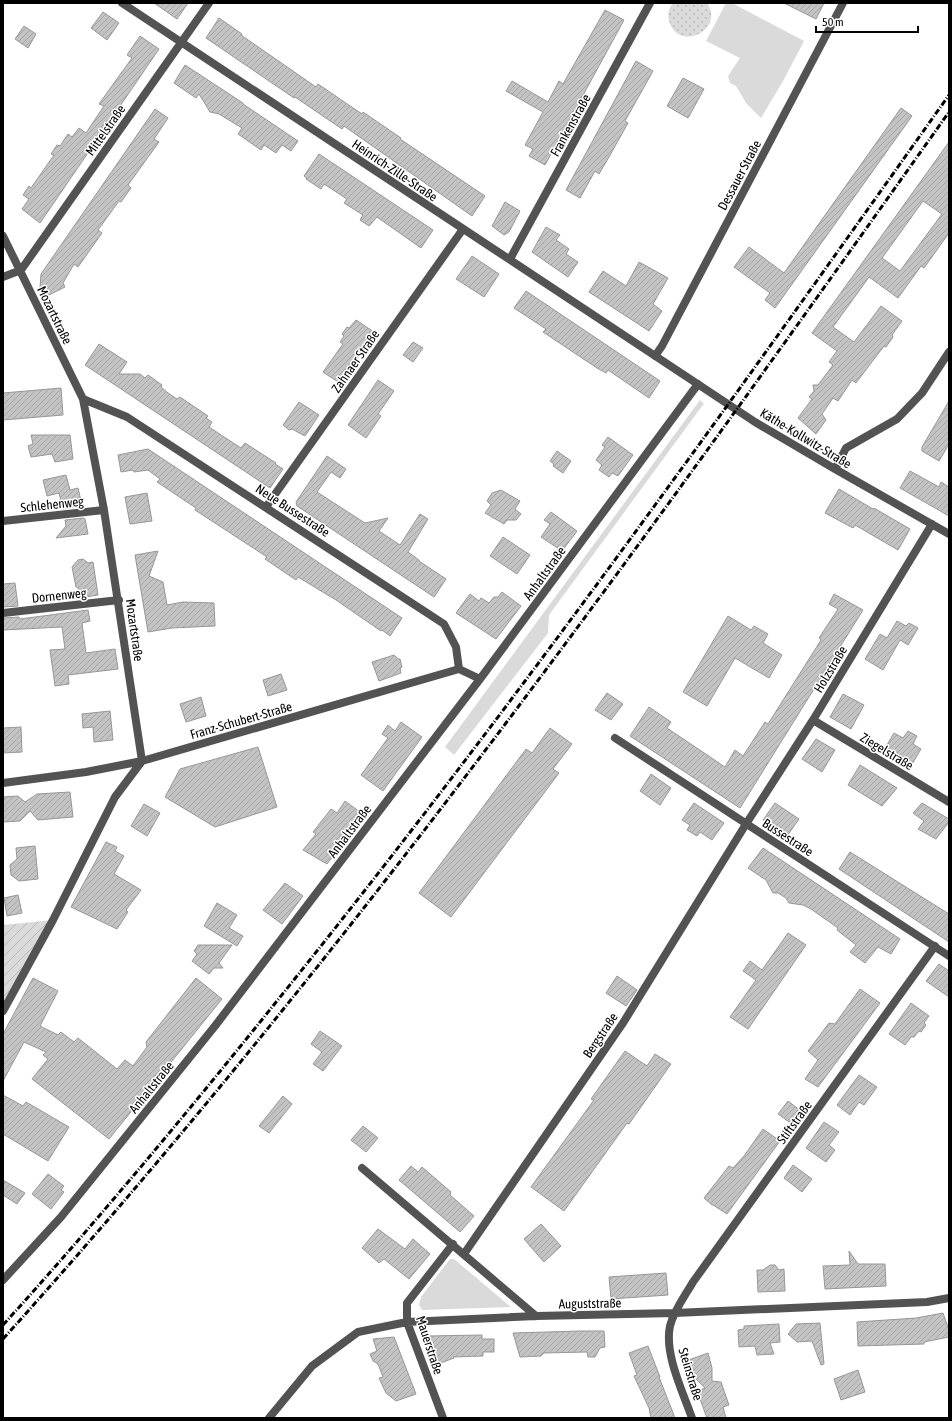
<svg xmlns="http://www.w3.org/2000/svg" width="952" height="1421" font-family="'Asap Condensed',sans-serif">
	<defs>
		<pattern id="park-dots" width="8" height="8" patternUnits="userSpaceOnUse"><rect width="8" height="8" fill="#dadada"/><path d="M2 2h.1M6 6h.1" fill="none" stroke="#b9b9b9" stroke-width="1.8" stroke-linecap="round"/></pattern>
		<pattern id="garden-furrows" width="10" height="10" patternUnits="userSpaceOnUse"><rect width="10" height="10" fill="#dadada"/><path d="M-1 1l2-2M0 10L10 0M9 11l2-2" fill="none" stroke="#b9b9b9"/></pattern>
		<pattern id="building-hatch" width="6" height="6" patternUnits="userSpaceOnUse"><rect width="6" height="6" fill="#c3c3c3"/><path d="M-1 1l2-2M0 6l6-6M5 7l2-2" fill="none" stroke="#a6a6a6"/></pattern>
	</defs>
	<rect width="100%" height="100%" fill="#fff"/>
	<!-- grass -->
	<path fill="#dadada" d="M726 3H732L804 41 783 81 761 118 746 103 736 86 730 83 728 76 740 58 706 41Z
		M700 400 704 404 702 406 549 615 548 633 454 755 445 747Z
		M450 1259H454L511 1307 422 1310 419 1305 421 1297Z"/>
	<!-- park -->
	<path fill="url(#park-dots)" d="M673 3H707C725 28 682 52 670 24 667 16 668 9 673 3Z"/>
	<!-- garden -->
	<path fill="url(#garden-furrows)" d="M53 920 3 1011V925Z"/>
	<!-- building -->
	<path fill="url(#building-hatch)" stroke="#979797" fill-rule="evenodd" d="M154 3H188L177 19Z
		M784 3H824L816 19Z
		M605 10 624 20 545 165 529 156 533 149 525 145 543 112 506 91 512 81 548 102 559 81 563 84Z
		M103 12 119 23 107 40 91 28Z
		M219 18 242 34 241 35 316 87 318 84 362 114 363 112 401 138 400 139 485 196 472 216 344 126 342 129 295 97 294 98 206 38Z
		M24 26 36 34 28 48 15 39Z
		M140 36 159 49 40 223 22 209 29 199 23 195 29 186 31 188 54 155 51 154 57 145 60 146 68 134 72 137 79 128 86 133 104 106 99 104 132 58 127 55Z
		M636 61 653 71 625 121 628 123 609 157 599 174 595 171 580 198 566 190Z
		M185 65 243 103V104L298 141 291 151 282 145 276 153 264 145 261 150 238 134 242 128 219 114 210 112 199 94 196 98 174 83Z
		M683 78 704 89 688 118 667 106Z
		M901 108 912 116 775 308 765 300 770 293 734 267 749 247 784 273Z
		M155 109 168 118 154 139 159 142 128 185 131 188 121 202 119 201 98 230 102 233 78 267 74 264 63 283 65 287 45 297 40 288 41 274Z
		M949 142V233L924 268 921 266 898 298 869 277 833 327 854 342 881 306 902 321 892 335 893 337 886 347 884 346 856 383 852 380 838 401 833 398 822 414 826 420 816 434 798 418 812 399 809 397 814 391 813 385H818L833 365 829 362 837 351 812 333ZM923 201 942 214 900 271 882 258Z
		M319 154 433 230 421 248 377 217 369 226 360 220 363 215 344 203 347 199 324 184 321 189 306 179 307 178 304 176Z
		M505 202 520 211 509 232 504 235 492 226Z
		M546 227 560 235 556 240 569 249 566 254 578 262 568 277 532 252Z
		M472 256 499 274 484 297 456 279Z
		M639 262 668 278 653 304 662 311 649 331 589 292 603 271 626 286Z
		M526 291 660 381 649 398 608 370 606 373 597 368 543 332 546 329 514 308Z
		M356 320 374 332 341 384 323 372 343 344 340 342 344 336 342 334 347 327 349 328Z
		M413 342 423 348 413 362 403 355Z
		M99 344 127 362 119 374H140L145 378 148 375 162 385 161 387 168 393 177 399 180 397 208 416 206 418 212 422 209 427 241 448 245 443 276 463 275 464 283 469 270 488 85 365Z
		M378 380 394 391 378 414 381 416 366 438 348 425Z
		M61 388 63 415 3 420V393Z
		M949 401V444L939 461 922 451V447Z
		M299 402 319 415 305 436 292 429 289 430 283 425Z
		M31 435H70L73 459 55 462 52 454 31 457 28 446 33 444Z
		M608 437 633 455 618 476 612 473 609 477 599 470 602 465 596 460 605 447 602 445Z
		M148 449 402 618 390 636 382 630 381 631 336 600 298 577 296 580 265 559 267 557 195 510 196 508 157 482 160 479 148 470 134 472 133 470 121 472 118 455Z
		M557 451 571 461 563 473 553 466 554 464 550 461Z
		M327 456 346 469 340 478 331 472 317 492 365 523 388 518 379 531 400 545 420 514 428 519 408 552 419 560V561L446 579 434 597 297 506 296 502Z
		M910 471 939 487 941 482 949 487V516L900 488Z
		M66 475 70 490 78 488 82 505 63 509 59 493 47 496 43 480Z
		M839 489 873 509 874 508 910 529 898 550 855 525 853 528 825 513Z
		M501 490 520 501 515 509 521 514 516 520H507L504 524 485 513 491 505 487 501 492 493Z
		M147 493 152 521 130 524 125 497Z
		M551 512 577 531 562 551 541 537 550 524 544 520Z
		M83 518 85 519 88 534 56 538 66 526 65 520Z
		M503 537 530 555 517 574 490 556Z
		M158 551 149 576 163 582 167 605 183 602 214 603 215 626 172 628 148 632 135 555Z
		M83 559 88 563 93 562 98 595 79 598 78 587H76L72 567 78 560Z
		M15 583 18 606 3 607V584Z
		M502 592 521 606 496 639 456 613 470 594 479 601 481 598 489 603 494 597H498Z
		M834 594 863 610 740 808 630 736 649 707 671 722 667 728 725 767 735 750 743 756 765 722 768 724 821 640 819 638 838 609 829 604Z
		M88 610 90 621 82 623 86 653 115 649 118 669 68 675 69 684 55 686 50 650 65 649 62 627 3 630V618L19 617 20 619Z
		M728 616 751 630 754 626 768 634 763 643 782 655 769 678 735 658 707 706 683 692Z
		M897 621 906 626 909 623 918 628 908 645 900 640 883 670 865 659 880 634 887 638Z
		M394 655 398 659H400L402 667 400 669 401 673 379 681 372 662Z
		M281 674 287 690 268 696 263 680Z
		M607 693 623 704 611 720 595 710Z
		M843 694 864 705 851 729 830 717Z
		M201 697 206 716 186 722 180 704Z
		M110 711 113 740 94 742 93 727 83 728 82 714Z
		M401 722 422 737 383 791 361 775 388 738 382 734 388 725 395 731Z
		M21 727 22 752 3 753V728Z
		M550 728 572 744 553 769 559 773 451 917 419 893 526 749 532 753Z
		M908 731 917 736 913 744 921 749 911 766 884 750 894 733 903 738Z
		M816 739 835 750 822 772 802 759Z
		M258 747 277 807 215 827 165 797 180 769Z
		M860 765 897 788 882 806 848 785Z
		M651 774 671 788 660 805 640 791Z
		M70 792 73 817 38 820 30 811 20 821 3 822V797L18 796 25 802 37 794Z
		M345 801 364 815 327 864 303 850 316 834 313 832 331 809 337 813Z
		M694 803 724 823 712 840 700 832 697 836 687 830 690 825 682 820Z
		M775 803 799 819 787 836 763 820Z
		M922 803 949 819V822L936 839 918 829 924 821 913 813Z
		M144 804 160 813 147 836 131 826Z
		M106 842 117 847 115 851 124 856 114 874 141 890 126 910 128 912 117 929 71 907Z
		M35 846 38 879 19 881 11 875 10 865 17 859 16 848Z
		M763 848 900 939 891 954 878 947 865 963 850 952 856 945 837 930 838 928 811 909 803 905 789 903 786 898 778 893H773L766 880 748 868Z
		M850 852 949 914V942L839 869Z
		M285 883 303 896 282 924 263 910Z
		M18 895 22 913 7 916 4 898Z
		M217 903 237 915 229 928 243 936 237 946 204 926Z
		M788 933 806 945 748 1029 730 1017 756 980 743 971 750 961 762 970Z
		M198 945H232L219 963 223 968H214L209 974 192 961 197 954 194 951Z
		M939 964 949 971V997L926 981Z
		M617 976 637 990 626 1006 606 993Z
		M33 978 58 991 40 1026 58 1035 61 1032 74 1042 78 1038 117 1069 125 1060 133 1066 147 1047 146 1042 196 978 222 999 109 1139 32 1079 48 1059 43 1055 46 1052 24 1042 3 1081V1034Z
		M860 989 880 1003 818 1087 805 1079 818 1060 808 1051 829 1023 835 1024Z
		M911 1003 929 1016 924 1023 926 1025 921 1032 919 1031 914 1037H911L905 1045 889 1034Z
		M320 1031 342 1046 323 1071 313 1064 322 1052 311 1044Z
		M625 1051 647 1066 655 1054 671 1064 629 1124 627 1123 564 1211 531 1187 594 1100 591 1099Z
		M859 1075 877 1087 864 1105 859 1102 850 1115 837 1105Z
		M3 1095 23 1106 26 1102 69 1127 48 1161 3 1134Z
		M283 1096 292 1104 269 1133 259 1126Z
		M788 1101 801 1111 792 1124 778 1114Z
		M824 1122 839 1132 829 1145 835 1150 826 1162 806 1148Z
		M363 1126 378 1138 366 1152 351 1140Z
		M763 1129 780 1141 727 1214 713 1205H712L704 1198 729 1166 733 1168 744 1156Z
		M793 1165 812 1179 802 1192 784 1178Z
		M411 1166 418 1172 422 1167 451 1192 450 1195 474 1216 460 1232 399 1180Z
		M48 1174 64 1186 61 1190 64 1192 51 1209 32 1194Z
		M3 1180 25 1193 17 1204 3 1195Z
		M541 1224 561 1246 544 1262 524 1239Z
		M378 1229 405 1249 413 1239 430 1254 409 1279 384 1259 379 1263 362 1248Z
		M849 1251 858 1264H885L886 1286 825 1289 823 1266 850 1265Z
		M770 1265H775L779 1270 784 1269 785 1291 758 1292 757 1270H763Z
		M666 1273 668 1295 611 1299 609 1277Z
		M943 1313 949 1330V1337L924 1342V1344L858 1346 857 1322 916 1318Z
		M820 1323 824 1364 821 1365 812 1341 797 1342 788 1334 796 1324Z
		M779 1324 780 1342 770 1343 774 1354 757 1355 755 1346 739 1347 738 1330 744 1329V1326Z
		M580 1331H604L605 1347 600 1348 595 1357H588L587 1352 544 1353 541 1356 520 1357 513 1333Z
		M482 1335V1339H494V1352H483V1356L453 1357 454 1358 438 1364 427 1336Z
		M394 1337 416 1394 396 1401 386 1393 379 1378 383 1377 378 1364 373 1361 370 1354 377 1351 373 1339Z
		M648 1346 660 1377H659L675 1418H651L649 1408 634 1376 637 1375 629 1353Z
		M708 1353 712 1368V1381L721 1382 729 1405 723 1407 726 1418H707L697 1391 705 1388 691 1374 686 1361Z
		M858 1370 865 1392 841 1400 834 1379Z"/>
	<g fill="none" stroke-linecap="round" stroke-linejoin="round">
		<!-- minor -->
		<path stroke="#535353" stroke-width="8" d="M122 3 755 422 835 469 949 534
			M3 236 83 399 104 510 142 761 115 797 53 920 3 1011
			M510 259 650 3
			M21 270 209 3
			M3 277 21 270
			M655 356 662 346 843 3
			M83 399 127 417 444 624 456 647 459 669
			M835 469 846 448 897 419 922 393 949 352
			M266 507 463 229
			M3 521 104 510
			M3 613 119 600
			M813 720 949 802
			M615 738 949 956
			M3 783 86 772 142 761 459 669 480 679
			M362 1168 536 1316
			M464 1254 623 1023 746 824 813 720 932 524
			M3 1280 61 1217 215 1026 480 679 698 384
			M269 1418 312 1366 358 1332 407 1322 536 1316 675 1313 927 1302 949 1298
			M443 1418 407 1322V1303L453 1244
			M692 1418C683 1392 664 1354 670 1326 674 1310 685 1296 693 1282L935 946"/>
		<!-- rail -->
		<path stroke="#000" stroke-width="3" stroke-dasharray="6 2 1 2" stroke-linecap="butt" d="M3 1325C110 1207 210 1085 309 961 533 680 741 388 949 95
			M3 1339C349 955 650 533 949 112"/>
	</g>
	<g text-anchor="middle" stroke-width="3" stroke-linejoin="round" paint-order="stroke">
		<!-- street labels -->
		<g font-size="13" fill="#000" stroke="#fff">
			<text transform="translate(570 125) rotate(-61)" y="5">Frankenstraße</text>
			<text transform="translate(105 130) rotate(-55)" y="5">Mittelstraße</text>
			<text transform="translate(395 170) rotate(34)" y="5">Heinrich-Zille-Straße</text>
			<text transform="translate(739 175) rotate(-62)" y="5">Dessauer Straße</text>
			<text transform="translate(55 315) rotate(64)" y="5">Mozartstraße</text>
			<text transform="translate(355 361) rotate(-55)" y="5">Zahnaer Straße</text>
			<text transform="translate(806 438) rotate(31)" y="5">Käthe-Kollwitz-Straße</text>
			<text transform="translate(52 504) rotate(-6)" y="5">Schlehenweg</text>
			<text transform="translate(293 510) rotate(33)" y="5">Neue Bussestraße</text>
			<text transform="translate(544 573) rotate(-54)" y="5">Anhaltstraße</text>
			<text transform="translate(59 595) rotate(-6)" y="5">Dornenweg</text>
			<text transform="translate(135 630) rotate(82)" y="5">Mozartstraße</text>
			<text transform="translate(830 669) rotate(-59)" y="5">Holzstraße</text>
			<text transform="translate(241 720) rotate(-16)" y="5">Franz-Schubert-Straße</text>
			<text transform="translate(887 751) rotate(31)" y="5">Ziegelstraße</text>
			<text transform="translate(349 831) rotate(-53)" y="5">Anhaltstraße</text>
			<text transform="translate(788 837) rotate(33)" y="5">Bussestraße</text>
			<text transform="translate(600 1035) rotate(-56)" y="5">Bergstraße</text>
			<text transform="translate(151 1087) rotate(-51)" y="5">Anhaltstraße</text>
			<text transform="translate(794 1122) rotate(-54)" y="5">Stiftstraße</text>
			<text transform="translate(590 1303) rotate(-1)" y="5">Auguststraße</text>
			<text transform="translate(430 1345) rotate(72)" y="5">Mauerstraße</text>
			<text transform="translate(691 1374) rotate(73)" y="5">Steinstraße</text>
		</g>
	</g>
	<!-- border -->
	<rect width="952" height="1421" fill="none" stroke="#000000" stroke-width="8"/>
	<!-- scale -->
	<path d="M816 26v6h102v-6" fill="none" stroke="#000000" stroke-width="2"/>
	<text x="822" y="26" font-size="12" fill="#000000" stroke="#ffffff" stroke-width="3" paint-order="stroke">50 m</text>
</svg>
